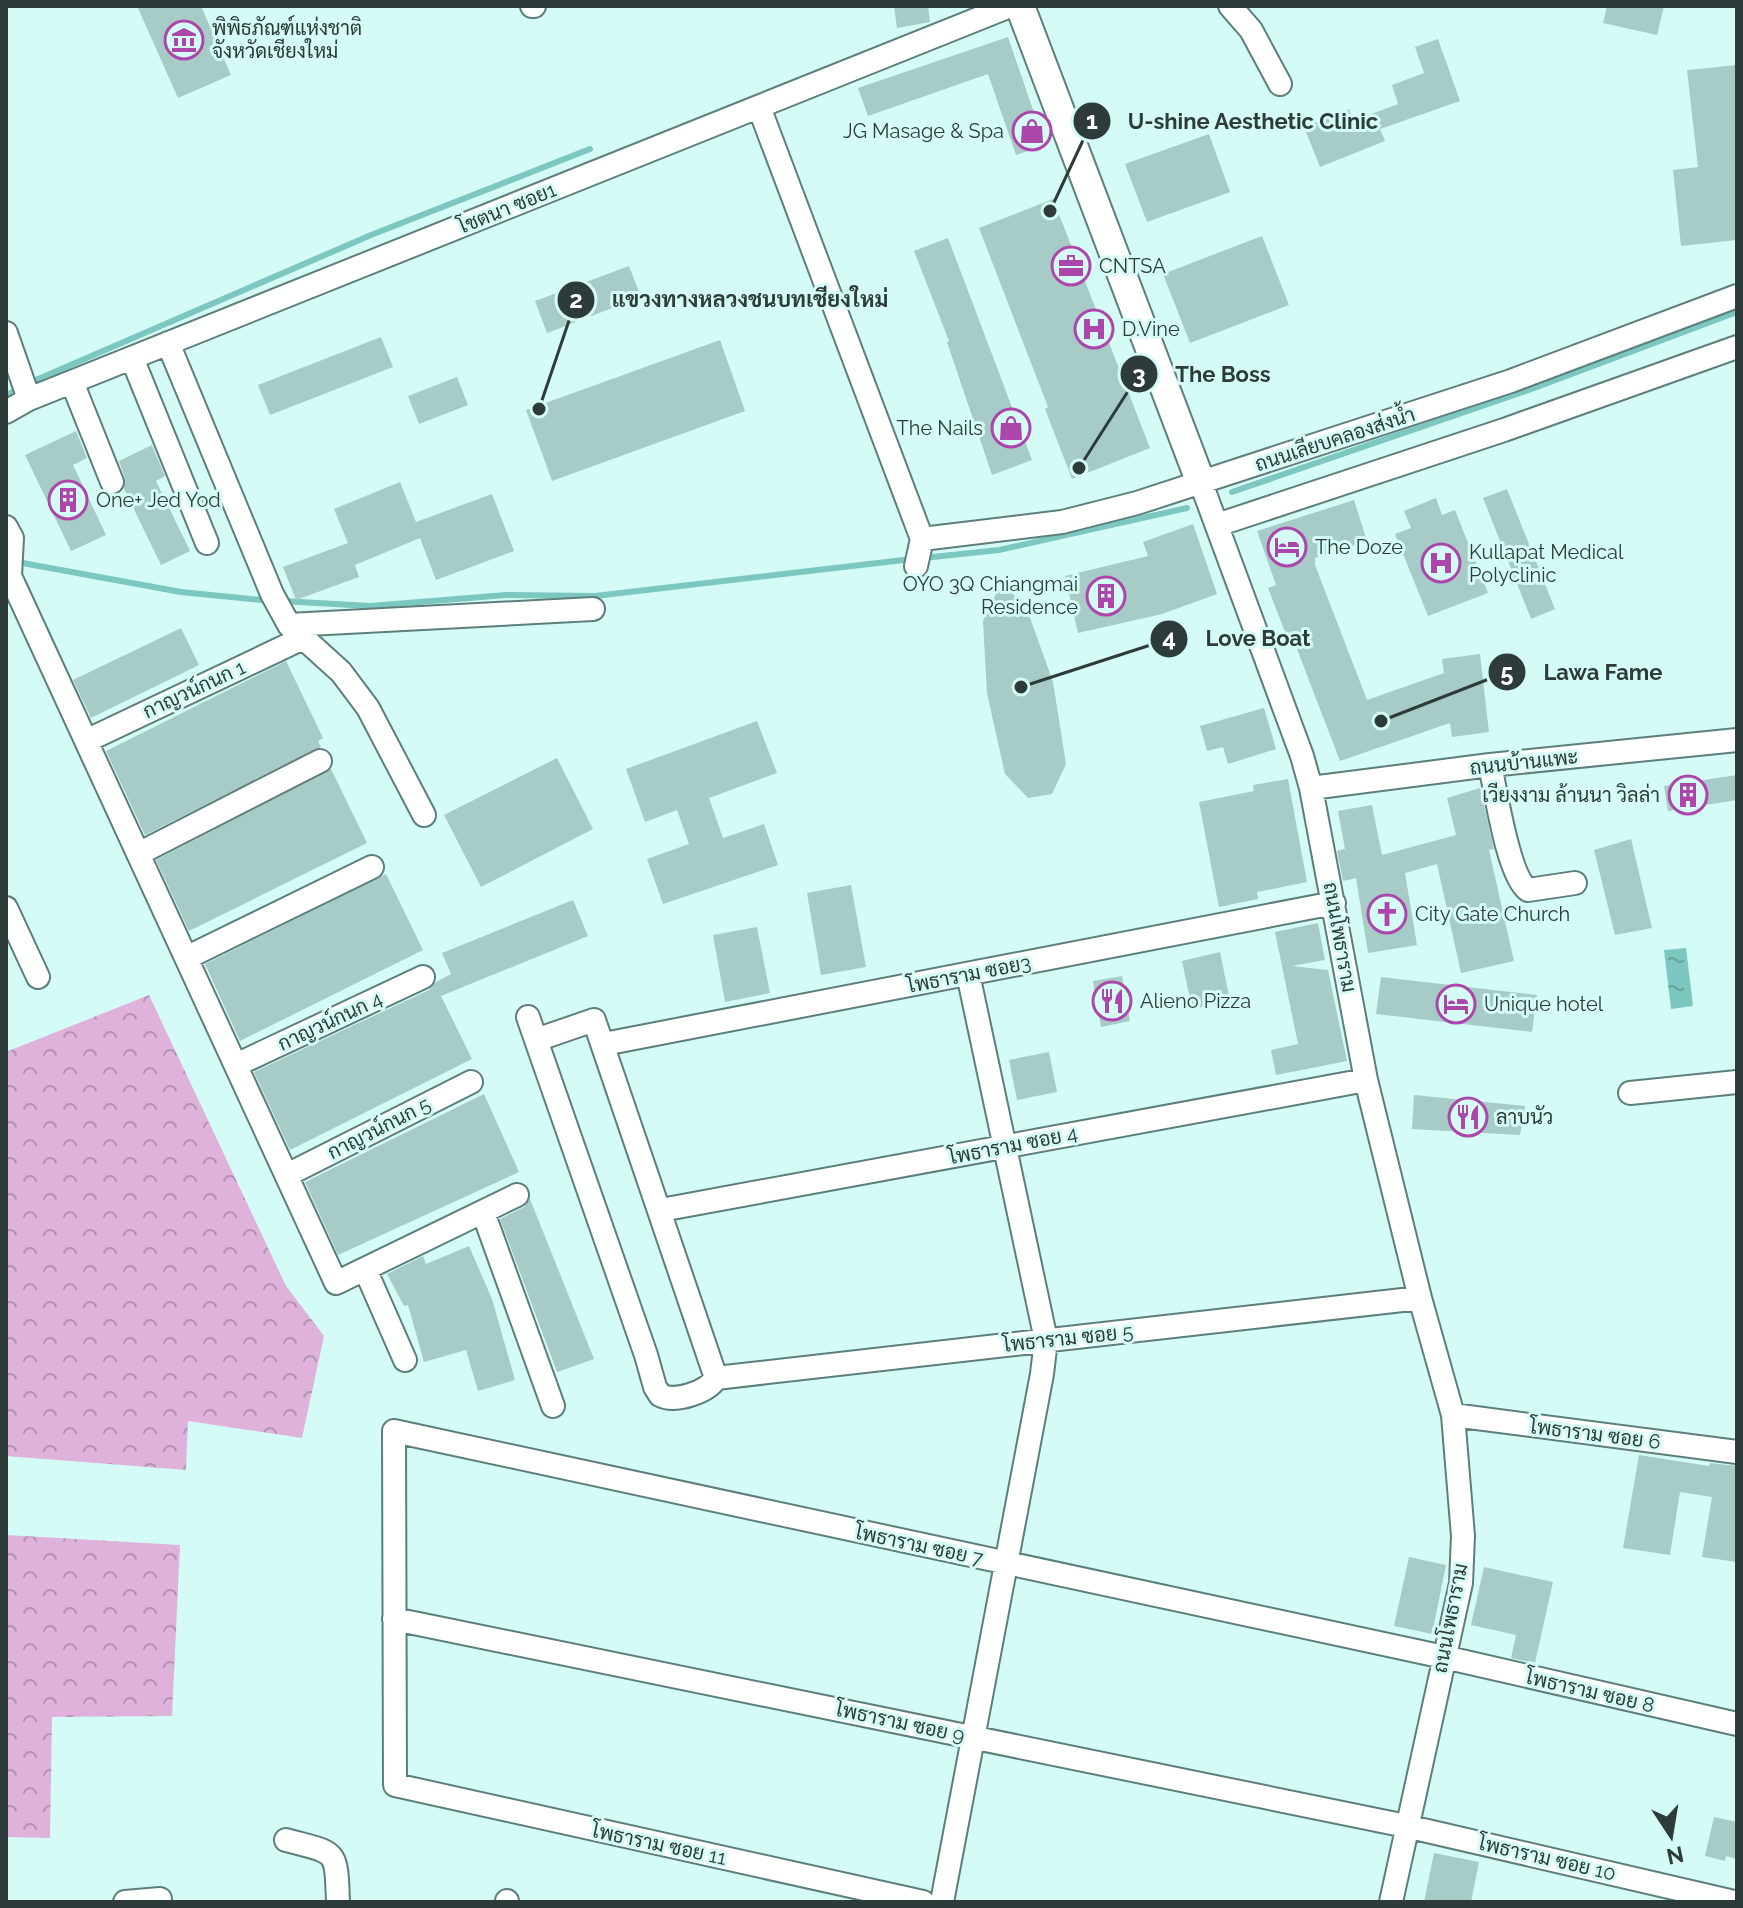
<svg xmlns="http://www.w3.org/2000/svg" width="1743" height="1908" font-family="Raleway,Sarabun,sans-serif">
	<defs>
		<pattern id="forest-crowns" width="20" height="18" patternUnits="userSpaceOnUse" patternTransform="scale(2)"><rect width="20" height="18" fill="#dfb2dc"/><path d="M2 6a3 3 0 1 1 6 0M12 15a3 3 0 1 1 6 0" fill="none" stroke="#b592b3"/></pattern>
		<pattern id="water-ripples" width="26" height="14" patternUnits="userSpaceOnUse" patternTransform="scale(2)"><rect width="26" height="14" fill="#7cc8c0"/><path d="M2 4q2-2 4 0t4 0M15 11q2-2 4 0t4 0" fill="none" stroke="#66a49d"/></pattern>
	</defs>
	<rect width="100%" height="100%" fill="#d5fbf6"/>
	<!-- forest -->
	<path fill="url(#forest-crowns)" d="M149 995 286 1286 324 1336 302 1438 188 1421 186 1470 6 1456V1052Z
		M6 1535 180 1545 172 1716 52 1717 50 1838 6 1837Z"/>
	<!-- water -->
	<path fill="url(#water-ripples)" d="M1686 948 1693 1006 1671 1009 1664 950Z"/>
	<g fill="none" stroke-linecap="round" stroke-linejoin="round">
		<!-- stream -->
		<path stroke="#7cc8c0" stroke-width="6" d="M29 383 371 235 590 149
			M6 396 19 388
			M1232 492 1537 387 1737 312
			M923 558 999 550 1187 508
			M17 562 181 592 271 601
			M282 601 370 606 506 595 595 596 912 559"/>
	</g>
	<!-- building -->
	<path fill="#a7ccc7" d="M137 6H201L231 75 178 98Z
		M894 6H928L930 22 897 28Z
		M1607 6H1664L1657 35 1603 23Z
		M1008 37 1045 145 1016 155 988 74 868 116 858 88Z
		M1438 39 1460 101 1380 129 1385 141 1320 167 1304 127 1349 109 1353 121 1398 104 1392 85 1424 73 1415 47Z
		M1737 65V240L1681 246 1673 170 1698 167 1687 70Z
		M1209 134 1230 192 1147 222 1125 164Z
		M1053 199 1150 448 1072 479 1045 409 1048 407 979 228Z
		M1262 236 1289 305 1190 343 1163 274Z
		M948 238 1032 460 992 475 947 342 949 341 914 251Z
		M629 266 641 297 547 333 535 301Z
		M381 337 393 367 270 415 258 385Z
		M720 340 745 411 552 481 526 410Z
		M457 377 468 405 419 424 408 396Z
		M76 431 87 458 73 465 106 535 71 551 25 455Z
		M152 445 165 476 156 481 190 551 161 565 124 489 125 478 119 461Z
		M400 482 416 522 492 494 514 551 436 580 420 538 355 565 359 577 296 600 283 567 348 543 334 509Z
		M1507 489 1555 609 1531 619 1483 498Z
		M1436 498 1442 515 1455 510 1488 593 1428 616 1395 534 1411 528 1404 511Z
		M1354 500 1367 541 1315 558V565L1367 700 1444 673 1442 659 1480 654 1489 732 1452 737 1450 723 1340 761 1295 644 1290 645 1268 588 1276 585 1257 531Z
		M1193 524 1217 594 1162 614 1078 633 1065 576 1148 556 1143 542Z
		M1002 581 1028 612 1053 682 1066 764 1052 794 1028 798 1005 774 987 693 983 621Z
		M181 628 199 665 91 718 73 680Z
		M286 661 323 738 318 741 321 747 145 835 106 751Z
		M1264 708 1276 749 1228 764 1223 747 1207 751 1200 726Z
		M757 721 777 773 709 798 723 838 764 824 778 865 663 904 647 859 689 844 677 810 645 822 626 769Z
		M557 758 593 829 481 887 444 815Z
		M331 769 367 843 189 931 156 860Z
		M1737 775V800L1668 811 1664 786Z
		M1288 779 1307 882 1257 892 1258 899 1219 907 1199 802 1254 791 1253 785Z
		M1480 788 1494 849 1489 850 1514 961 1461 973 1437 864 1405 873 1417 945 1368 953 1356 878 1343 881 1337 851 1345 849 1338 811 1372 805 1382 855 1456 835 1447 798Z
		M1631 839 1652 928 1615 935 1594 850Z
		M386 874 423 950 240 1041 205 964Z
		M851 885 866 967 821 975 807 893Z
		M573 900 588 936 441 996 472 1059 290 1150 254 1072 429 990 436 982 451 974 442 953Z
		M1318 923 1325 960 1292 966 1328 970 1347 1061 1276 1075 1271 1050 1298 1044 1275 932Z
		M757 927 770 993 725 1002 713 935Z
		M1220 952 1230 1001 1192 1009 1182 961Z
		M1122 976 1130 1021 1101 1027 1093 981Z
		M1381 977 1537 995 1532 1032 1376 1014Z
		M1049 1052 1057 1092 1017 1100 1009 1060Z
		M484 1094 519 1172 338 1255 305 1182Z
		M1414 1095 1525 1106 1520 1135 1412 1129Z
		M530 1199 594 1359 557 1372 500 1219 524 1207Z
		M469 1246 492 1299 515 1380 478 1391 466 1350 424 1362 408 1305 404 1306 387 1274 423 1256 426 1264Z
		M1639 1455 1709 1466 1710 1463 1737 1466V1562L1702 1557 1712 1497 1680 1492 1670 1555 1623 1548Z
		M1409 1557 1446 1565 1432 1634 1394 1626Z
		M1484 1567 1553 1582 1535 1663 1511 1658 1516 1635 1471 1625Z
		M1714 1817 1737 1822V1859L1726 1856 1725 1861 1705 1856Z
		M1434 1853 1479 1862 1471 1902H1424Z"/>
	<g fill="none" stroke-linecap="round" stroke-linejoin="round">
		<defs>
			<path id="minor" d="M532 6H534
				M1230 6 1251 30 1280 84
				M759 107 922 539 916 566
				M6 333 29 399
				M168 343 272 594 289 625 341 672 368 708 424 815
				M132 358 207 543
				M72 382 112 482
				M6 412 29 399 1010 6
				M1201 483 1302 756 1311 788 1366 1080 1420 1298 1453 1415 1463 1536 1461 1583 1391 1902
				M1217 525 1504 430 1737 347
				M6 527 12 538 10 576 336 1283 517 1195
				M922 539 1062 522 1137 503 1511 381 1737 296
				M289 625 593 609
				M86 741 303 638
				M1490 765C1496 792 1508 876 1528 890L1575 883
				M1311 788 1490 765 1737 740
				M138 854 320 761
				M6 908 38 977
				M186 958 372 867
				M528 1017 646 1355 655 1387 660 1395C675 1403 708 1392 716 1378
				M536 1040 594 1020 716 1378
				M604 1044 1334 903
				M236 1065 423 977
				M1630 1093 1737 1082
				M287 1175 471 1082
				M661 1210 1366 1080
				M483 1212 553 1406
				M365 1269 405 1360
				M716 1378 1420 1298
				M1453 1415 1737 1452
				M394 1619 1406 1826 1734 1902
				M286 1840C337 1854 336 1847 338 1902
				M125 1902 160 1899
				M507 1902V1901
				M923 1902 395 1785 394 1431 1444 1657 1737 1724
				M942 1902 1042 1374 1046 1340 968 974"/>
			<path id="tertiary" d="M1020 6 1201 483"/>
		</defs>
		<!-- minor casing -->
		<use href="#minor" stroke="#5d7f7b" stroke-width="26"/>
		<!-- tertiary casing -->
		<use href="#tertiary" stroke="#5d7f7b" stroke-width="32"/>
		<!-- minor -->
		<use href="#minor" stroke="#fff" stroke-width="22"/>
		<!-- tertiary -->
		<use href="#tertiary" stroke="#fff" stroke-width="28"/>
	</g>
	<!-- icons -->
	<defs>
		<symbol id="museum-ring" viewBox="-11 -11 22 22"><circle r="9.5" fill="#d5fbf6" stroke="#ac46aa" stroke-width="1.5"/><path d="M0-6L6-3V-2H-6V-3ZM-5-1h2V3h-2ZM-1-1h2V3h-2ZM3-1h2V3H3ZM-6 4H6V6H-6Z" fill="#ac46aa"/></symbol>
		<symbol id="shop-ring" viewBox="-11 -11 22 22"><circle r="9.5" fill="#d5fbf6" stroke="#ac46aa" stroke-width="1.5"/><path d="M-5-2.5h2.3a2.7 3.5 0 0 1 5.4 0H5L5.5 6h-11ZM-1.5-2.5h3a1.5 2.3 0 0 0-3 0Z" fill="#ac46aa"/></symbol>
		<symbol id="office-ring" viewBox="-11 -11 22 22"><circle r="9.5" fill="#d5fbf6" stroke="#ac46aa" stroke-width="1.5"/><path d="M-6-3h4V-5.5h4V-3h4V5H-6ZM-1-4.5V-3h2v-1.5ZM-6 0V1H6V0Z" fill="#ac46aa"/></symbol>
		<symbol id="hospital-ring" viewBox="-11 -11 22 22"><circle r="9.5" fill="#d5fbf6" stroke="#ac46aa" stroke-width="1.5"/><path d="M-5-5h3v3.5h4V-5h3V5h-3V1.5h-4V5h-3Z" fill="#ac46aa"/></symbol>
		<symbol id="building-ring" viewBox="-11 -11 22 22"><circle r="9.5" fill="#d5fbf6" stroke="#ac46aa" stroke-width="1.5"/><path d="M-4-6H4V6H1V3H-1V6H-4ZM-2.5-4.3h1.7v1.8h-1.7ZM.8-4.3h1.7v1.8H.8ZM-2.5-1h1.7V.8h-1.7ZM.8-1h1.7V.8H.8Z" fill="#ac46aa"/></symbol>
		<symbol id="hotel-ring" viewBox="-11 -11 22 22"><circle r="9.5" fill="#d5fbf6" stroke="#ac46aa" stroke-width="1.5"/><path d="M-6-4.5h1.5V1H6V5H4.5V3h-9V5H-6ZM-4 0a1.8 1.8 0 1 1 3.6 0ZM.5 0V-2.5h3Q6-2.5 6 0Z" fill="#ac46aa"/></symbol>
		<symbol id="church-ring" viewBox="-11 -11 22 22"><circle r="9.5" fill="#d5fbf6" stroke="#ac46aa" stroke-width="1.5"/><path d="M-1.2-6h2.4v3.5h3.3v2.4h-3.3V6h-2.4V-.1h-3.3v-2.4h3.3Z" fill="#ac46aa"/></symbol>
		<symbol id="restaurant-ring" viewBox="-11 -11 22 22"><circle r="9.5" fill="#d5fbf6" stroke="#ac46aa" stroke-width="1.5"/><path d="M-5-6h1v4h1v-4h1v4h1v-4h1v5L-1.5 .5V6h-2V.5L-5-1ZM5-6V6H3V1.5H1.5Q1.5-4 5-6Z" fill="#ac46aa"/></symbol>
	</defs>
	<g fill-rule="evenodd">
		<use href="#museum-ring" x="162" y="18" width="44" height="44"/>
		<use href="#shop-ring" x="1010" y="109" width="44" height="44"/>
		<use href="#office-ring" x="1049" y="244" width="44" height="44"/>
		<use href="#hospital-ring" x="1072" y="307" width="44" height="44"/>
		<use href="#shop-ring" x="989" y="406" width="44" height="44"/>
		<use href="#building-ring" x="46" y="478" width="44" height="44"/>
		<use href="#hotel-ring" x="1265" y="525" width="44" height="44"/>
		<use href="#hospital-ring" x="1419" y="541" width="44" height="44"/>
		<use href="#building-ring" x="1084" y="574" width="44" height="44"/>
		<use href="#building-ring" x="1666" y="773" width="44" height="44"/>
		<use href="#church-ring" x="1365" y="892" width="44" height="44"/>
		<use href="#restaurant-ring" x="1090" y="979" width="44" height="44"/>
		<use href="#hotel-ring" x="1434" y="982" width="44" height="44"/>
		<use href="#restaurant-ring" x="1446" y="1095" width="44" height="44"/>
	</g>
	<g text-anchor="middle" stroke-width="6" stroke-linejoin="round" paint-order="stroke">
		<!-- poi labels -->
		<g font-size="20" fill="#2d3c3a" stroke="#d5fbf6" text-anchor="start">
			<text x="212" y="35">พิพิธภัณฑ์แห่งชาติ<tspan x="212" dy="23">จังหวัดเชียงใหม่</tspan></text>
			<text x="1004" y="138" text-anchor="end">JG Masage &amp; Spa</text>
			<text x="1099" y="273">CNTSA</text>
			<text x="1122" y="336">D.Vine</text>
			<text x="983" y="435" text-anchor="end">The Nails</text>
			<text x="96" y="507">One+ Jed Yod</text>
			<text x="1315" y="554">The Doze</text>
			<text x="1469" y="559">Kullapat Medical<tspan x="1469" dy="23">Polyclinic</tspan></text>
			<text x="1078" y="591" text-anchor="end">OYO 3Q Chiangmai<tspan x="1078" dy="23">Residence</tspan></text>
			<text x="1660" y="802" text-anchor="end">เวียงงาม ล้านนา วิลล่า</text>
			<text x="1415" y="921">City Gate Church</text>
			<text x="1140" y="1008">Alieno Pizza</text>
			<text x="1484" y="1011">Unique hotel</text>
			<text x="1496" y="1124">ลาบนัว</text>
		</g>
		<!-- street labels -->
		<g font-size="20" fill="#2d3c3a" stroke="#d5fbf6">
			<text transform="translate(507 208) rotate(-22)" y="7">โชตนา ซอย1</text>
			<text transform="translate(1335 439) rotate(-18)" y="7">ถนนเลียบคลองส่งน้ำ</text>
			<text transform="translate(194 689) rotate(-25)" y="7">กาญวน์กนก 1</text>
			<text transform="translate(1524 762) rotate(-6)" y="7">ถนนบ้านแพะ</text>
			<text transform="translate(1340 937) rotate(80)" y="7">ถนนโพธาราม</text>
			<text transform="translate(969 974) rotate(-11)" y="7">โพธาราม ซอย3</text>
			<text transform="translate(330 1021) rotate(-25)" y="7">กาญวน์กนก 4</text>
			<text transform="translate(379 1128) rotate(-27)" y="7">กาญวน์กนก 5</text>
			<text transform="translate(1013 1145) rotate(-11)" y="7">โพธาราม ซอย 4</text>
			<text transform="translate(1068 1338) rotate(-6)" y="7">โพธาราม ซอย 5</text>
			<text transform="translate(1595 1434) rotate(7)" y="7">โพธาราม ซอย 6</text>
			<text transform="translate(919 1545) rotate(12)" y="7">โพธาราม ซอย 7</text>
			<text transform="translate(1450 1618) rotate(-79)" y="7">ถนนโพธาราม</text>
			<text transform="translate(1590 1691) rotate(13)" y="7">โพธาราม ซอย 8</text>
			<text transform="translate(900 1722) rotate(12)" y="7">โพธาราม ซอย 9</text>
			<text transform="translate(659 1844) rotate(12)" y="7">โพธาราม ซอย 11</text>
			<text transform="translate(1547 1858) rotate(13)" y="7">โพธาราม ซอย 10</text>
		</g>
	</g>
	<!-- callouts -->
	<path fill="none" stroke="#2d3c3a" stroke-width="3" d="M1050 211L1092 121M539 409L576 300M1079 468L1139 374M1021 687L1169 639M1381 721L1507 672"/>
	<g fill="#2d3c3a" stroke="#d5fbf6" stroke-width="3">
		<circle cx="1050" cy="211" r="8"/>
		<circle cx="539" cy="409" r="8"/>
		<circle cx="1079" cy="468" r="8"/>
		<circle cx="1021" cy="687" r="8"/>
		<circle cx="1381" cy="721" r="8"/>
		<circle cx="1092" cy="121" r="20"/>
		<circle cx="576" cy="300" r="20"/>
		<circle cx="1139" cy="374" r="20"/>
		<circle cx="1169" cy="639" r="20"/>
		<circle cx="1507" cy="672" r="20"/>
	</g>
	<g font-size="24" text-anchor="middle" font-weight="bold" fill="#fff">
		<text x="1092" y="129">1</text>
		<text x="576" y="308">2</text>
		<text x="1139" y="383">3</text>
		<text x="1169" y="647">4</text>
		<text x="1507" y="681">5</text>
	</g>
	<g font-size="22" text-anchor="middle" font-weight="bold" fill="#2d3c3a" stroke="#d5fbf6" stroke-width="6" stroke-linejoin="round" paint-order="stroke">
		<text x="1253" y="129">U-shine Aesthetic Clinic</text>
		<text x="750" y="307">แขวงทางหลวงชนบทเชียงใหม่</text>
		<text x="1223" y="382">The Boss</text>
		<text x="1258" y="646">Love Boat</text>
		<text x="1603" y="680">Lawa Fame</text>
	</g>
	<!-- border -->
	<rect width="1743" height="1908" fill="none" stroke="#2d3c3a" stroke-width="16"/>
	<!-- north arrow -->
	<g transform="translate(1671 1836) rotate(168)" stroke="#d5fbf6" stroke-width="6" paint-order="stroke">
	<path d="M0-6L14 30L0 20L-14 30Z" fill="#2d3c3a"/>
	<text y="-12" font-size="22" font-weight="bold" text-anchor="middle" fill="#2d3c3a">N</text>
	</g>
</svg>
